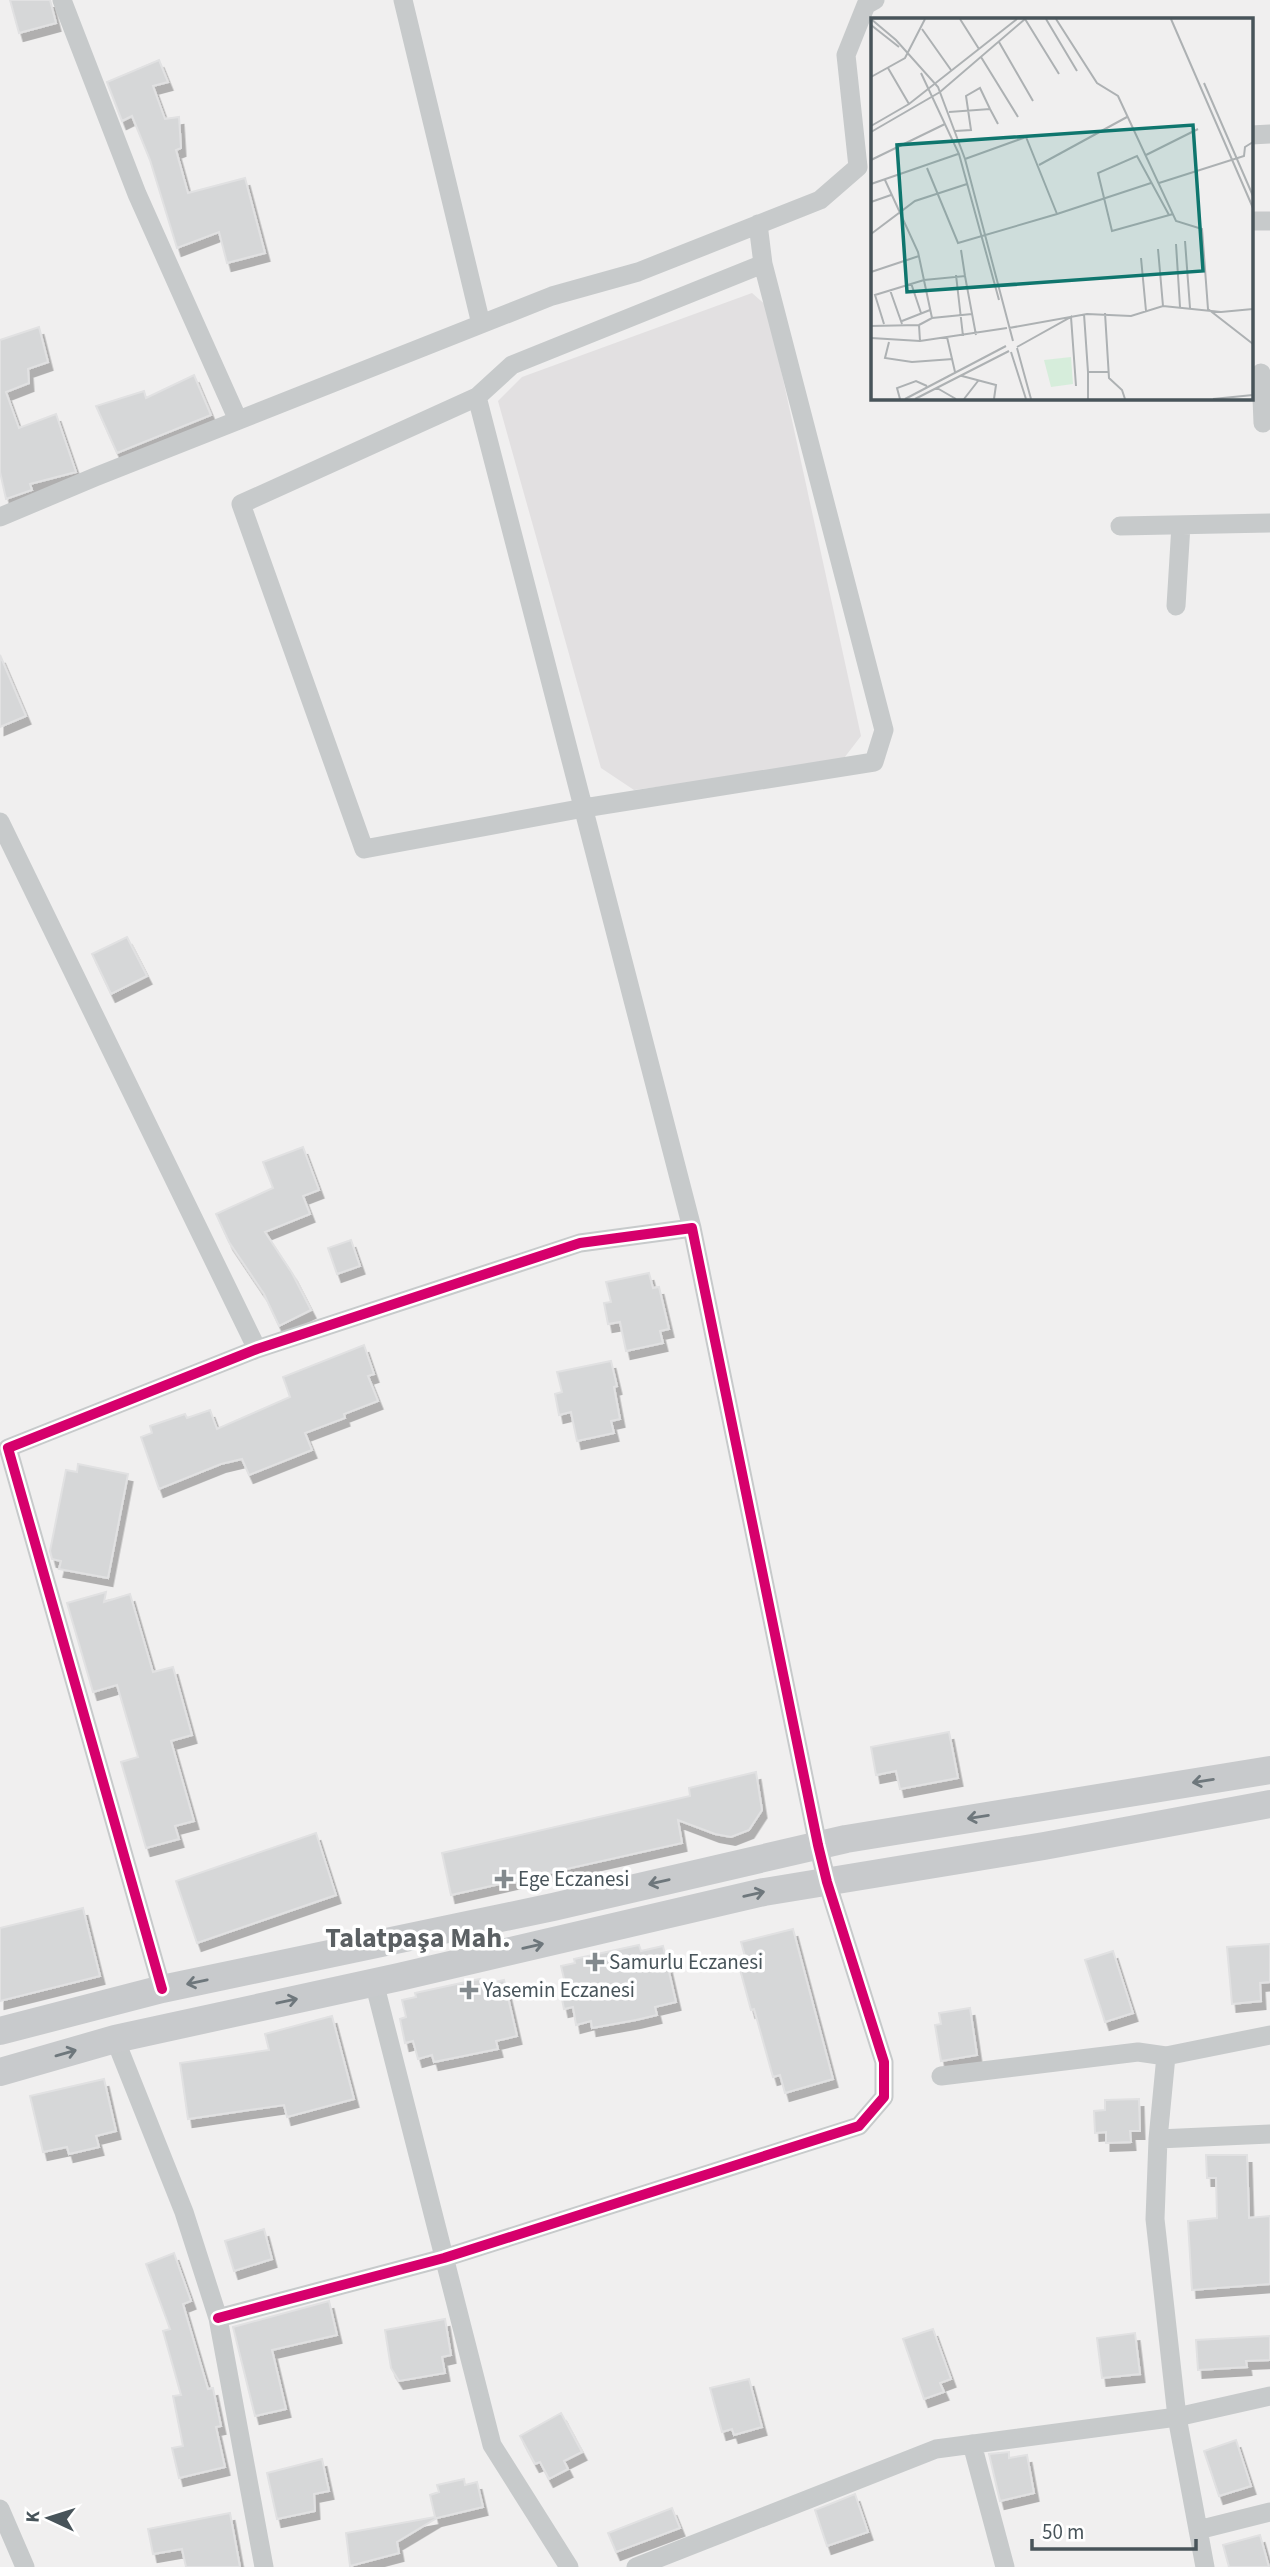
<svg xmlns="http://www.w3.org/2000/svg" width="1270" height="2567" font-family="'Source Sans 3',sans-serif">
	<defs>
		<filter id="shadow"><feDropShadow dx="4.5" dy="8" stdDeviation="0" flood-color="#0004"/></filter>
	</defs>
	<rect width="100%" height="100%" fill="#f0efef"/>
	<!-- education -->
	<path fill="#e2e0e1" d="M752 293 767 306 861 736 841 762 634 790 601 768 498 401 522 377Z"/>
	<!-- building -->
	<path fill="#d6d7d8" stroke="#e1e1e2" stroke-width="2" filter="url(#shadow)" d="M10 0H50L56 23 19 33Z
		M159 60 168 82 153 86 165 119 179 117 181 148 176 150 188 193 245 178 265 253 227 263 219 232 177 248 150 160 132 116 122 121 107 82Z
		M39 327 48 362 28 369 29 383 6 392 19 428 56 414 76 472 30 484 32 490 6 499 0 472V340Z
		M194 375 211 415 117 453 96 406 144 391 146 398Z
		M0 655 26 716 0 727Z
		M127 937 147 976 111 994 92 954Z
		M303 1147 319 1190 303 1196 310 1214 265 1232 292 1273 311 1310 279 1326 264 1294 229 1242 216 1214 273 1188 263 1162Z
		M351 1240 360 1266 337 1274 328 1248Z
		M649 1273 653 1288 659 1287 669 1329 660 1331 663 1343 626 1351 620 1322 608 1324 604 1303 611 1302 606 1282Z
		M364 1345 374 1374 368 1376 378 1401 344 1414 345 1418 305 1433 312 1450 249 1475 242 1459 221 1464 159 1489 141 1437 152 1433 150 1426 185 1414 187 1418 210 1410 217 1429 290 1397 283 1377Z
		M611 1361 617 1386 614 1387 620 1419 611 1421 614 1433 577 1441 571 1412 559 1415 555 1394 562 1392 557 1372Z
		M78 1464 128 1474 108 1578 59 1569 61 1561 52 1559 50 1551 66 1470 77 1472Z
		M106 1592 104 1602 130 1594 153 1672 173 1667 192 1735 171 1741 194 1821 175 1826 179 1839 146 1848 121 1762 138 1757 117 1685 93 1692 67 1603Z
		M949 1732 958 1778 900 1789 896 1771 876 1775 871 1747Z
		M756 1772 762 1810 749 1830 731 1837 715 1834 678 1820 682 1843 451 1895 442 1853 690 1796 689 1788Z
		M316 1833 336 1895 197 1943 176 1881Z
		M83 1908 100 1976 0 2001V1928Z
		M793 1929 833 2079 785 2093 780 2075 773 2077 754 2009 751 2010 738 1962 746 1960 741 1942Z
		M1270 1944V1982L1260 1983 1261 2001 1232 2004 1227 1947Z
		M639 1945 641 1951 663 1946 676 2002 655 2007 657 2015 636 2020 592 2028 591 2021 576 2025 573 2007 564 2009 559 1984 565 1983 561 1966 575 1963 574 1959Z
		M1113 1951 1133 2013 1105 2022 1085 1960Z
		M480 1979 482 1985 504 1980 517 2036 496 2041 498 2049 434 2062 432 2055 418 2059 413 2041 405 2043 400 2019 406 2017 402 2000 416 1997 415 1993Z
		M970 2008 977 2055 941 2061 935 2025 941 2024 939 2013Z
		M332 2016 354 2099 287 2117 284 2105 188 2119 180 2063 269 2050 265 2034Z
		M104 2079 116 2131 96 2136 99 2147 69 2154 67 2147 43 2152 30 2096Z
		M1139 2099 1140 2131H1130L1131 2142 1106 2143V2132L1095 2133 1094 2111 1105 2110V2100Z
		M1206 2155H1247L1249 2218 1270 2216V2284L1192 2290 1188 2221 1217 2218 1216 2178H1207Z
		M264 2229 272 2259 234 2271 225 2241Z
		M174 2253 191 2301 183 2304 208 2389 213 2388 221 2426 216 2427 225 2467 179 2478 172 2448 183 2446 173 2396 181 2395 163 2331 170 2329 146 2264Z
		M329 2301 337 2335 272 2350 286 2409 255 2416 233 2327Z
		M445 2319 451 2355 442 2357 445 2373 399 2381 391 2368 385 2330Z
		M933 2329 951 2379 940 2383 944 2392 924 2399 903 2339Z
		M1135 2333 1140 2374 1102 2378 1097 2338Z
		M1270 2336V2360L1246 2361 1247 2367 1198 2370 1196 2340Z
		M749 2379 762 2427 734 2435 732 2429 722 2432 710 2388Z
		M561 2413 582 2452 564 2461 568 2469 549 2479 540 2462 535 2464 520 2436Z
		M1236 2440 1251 2486 1219 2496 1204 2451Z
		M1009 2452V2458L1027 2455 1034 2493 1000 2501 989 2454Z
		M322 2459 329 2491 314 2494 315 2511 277 2519 267 2473Z
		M464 2479 465 2485 477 2482 483 2507 437 2518 397 2542 399 2553 350 2566 346 2533 435 2517 430 2495 439 2492 437 2485Z
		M855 2494 868 2532 827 2546 815 2510Z
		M672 2508 680 2528 616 2552 608 2533Z
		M230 2513 240 2567H186L182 2549 153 2554 148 2529Z
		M1260 2535 1269 2567H1229L1223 2545Z"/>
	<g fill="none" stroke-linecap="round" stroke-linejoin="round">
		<!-- street -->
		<path stroke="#c7cacb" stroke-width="19" d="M62 0 137 194 238 420
			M403 0 481 324
			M1251 135 1270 134
			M1251 221H1270
			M758 224 763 264 884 730 874 762 584 808 364 849 241 504 477 397 512 365 763 264
			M1261 373 1263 423
			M477 397 692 1228
			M0 517 95 477 552 296 638 272 820 200 858 167 846 55 866 5 875 0
			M1120 526 1270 523
			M1176 606 1181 525
			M0 822 257 1349
			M374 1982 492 2445 569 2567
			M162 1989 8 1448 257 1349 580 1243 692 1228 818 1845 827 1882 884 2062V2097L859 2126 444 2258 218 2318
			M115 2039 184 2212 218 2318 264 2567
			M941 2076 1138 2052 1166 2056
			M1158 2139 1270 2134
			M972 2444 1005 2567
			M0 2509 25 2567
			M1198 2530 1270 2512
			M636 2567 936 2449 1177 2417 1270 2396
			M1205 2567 1177 2417 1155 2219 1158 2139 1166 2056 1270 2035"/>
		<!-- secondary -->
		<path stroke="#c8cacc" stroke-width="28" d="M0 2031 162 1989 553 1907 846 1839 1270 1770
			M0 2072 115 2039 399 1977 764 1892 1044 1846 1270 1804"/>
		<defs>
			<path id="cycleway" d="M162 1989 8 1448 257 1349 580 1243 692 1228 818 1845 827 1882 884 2062V2097L859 2126 444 2258 218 2318"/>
		</defs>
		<!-- cycleway casing -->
		<use href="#cycleway" stroke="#fff" stroke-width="15"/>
		<!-- cycleway -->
		<use href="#cycleway" stroke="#d6006c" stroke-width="10"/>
	</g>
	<!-- one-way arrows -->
	<defs><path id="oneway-shaft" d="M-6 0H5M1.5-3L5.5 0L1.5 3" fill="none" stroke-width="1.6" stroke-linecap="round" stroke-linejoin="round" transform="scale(1.75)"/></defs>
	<g stroke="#6e777c">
		<use href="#oneway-shaft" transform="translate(1203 1781) rotate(171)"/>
		<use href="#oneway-shaft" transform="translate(978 1817) rotate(171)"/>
		<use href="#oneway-shaft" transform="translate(659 1882) rotate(167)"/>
		<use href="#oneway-shaft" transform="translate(754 1894) rotate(-13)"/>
		<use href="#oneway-shaft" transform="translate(533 1946) rotate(-13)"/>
		<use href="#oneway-shaft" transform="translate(197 1982) rotate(168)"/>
		<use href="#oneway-shaft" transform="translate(287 2001) rotate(-12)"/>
		<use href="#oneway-shaft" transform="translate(66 2053) rotate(-16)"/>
	</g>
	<!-- markers -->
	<g fill="#838a8e" stroke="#fff" stroke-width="2.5">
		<path d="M500.5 1868.5h7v7h7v7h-7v7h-7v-7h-7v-7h7z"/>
		<path d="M591.5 1951.5h7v7h7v7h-7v7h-7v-7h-7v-7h7z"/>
		<path d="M465.5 1979.5h7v7h7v7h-7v7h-7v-7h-7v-7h7z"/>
	</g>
	<g text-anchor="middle" stroke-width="7" stroke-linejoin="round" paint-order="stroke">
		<!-- poi labels -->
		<g font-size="21" fill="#48545a" stroke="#fff" text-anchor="start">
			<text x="518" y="1886">Ege Eczanesi</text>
			<text x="609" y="1969">Samurlu Eczanesi</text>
			<text x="483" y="1997">Yasemin Eczanesi</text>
		</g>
		<!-- district labels -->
		<g font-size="28" font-weight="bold" fill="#5b6063" stroke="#fff">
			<text x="418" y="1947">Talatpaşa Mah.</text>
		</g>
	</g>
	<!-- overview -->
	<g transform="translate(871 18)">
		<rect width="382" height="382" fill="#f0efef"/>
		<path d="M200 339 202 366 180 369 173 342Z" fill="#d6eddb"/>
		<path fill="none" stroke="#adb1b3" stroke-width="2" d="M0 1 25 22 67 69 94 141 142 323M89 1 108 31M154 1 188 56M175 1 206 53M185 1 226 65 247 78 305 203 331 211 337 291 382 326M300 1 382 190M0 7 28 29M51 11 80 52M128 24 162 83M110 39 147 99M17 50 38 86M50 55 88 136 128 282M0 59 34 40 54 1M333 65 382 178M78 94 119 91 127 106M0 108 38 86 146 1M84 113 100 112 95 78 109 70 119 91M0 114 69 74 154 1M275 137 327 111M0 142 74 106M168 147 256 99M56 150 87 225 186 196 155 119 94 141M14 162 47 234 61 300M288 165 373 138 374 129 382 124M0 166 87 136M0 184 20 177M186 196 280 165M298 197 266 138 227 155 241 213 302 196M0 216 44 183 96 166M314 223 319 290M305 226 309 289M287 231 292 288M90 232 94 258M270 240 275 293M0 254 48 238M85 257 92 318M40 265 50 295M19 272 31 306M234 295 238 360 251 372 254 381M213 296 217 354H237M31 303 59 292M13 306 4 277 53 262 94 258 105 317M48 307 61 300 101 296M0 308 48 307 49 323M138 310 216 296 260 298 292 288 350 294 382 291M76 319 84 354M0 320 49 323 136 310M18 324 14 340 41 344 82 341M146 329 200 299 205 368M146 330 160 381M140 334 155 381M91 358 125 367 123 381M66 370 85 381M29 381 26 370 45 363 56 368M34 381 135 328M44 381 138 333M93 381 107 363M217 381V355M342 381 382 377"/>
		<path fill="#0f766e" fill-opacity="0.15" stroke="#0f766e" stroke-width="3.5" d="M322 107 332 253 36 274 26 127Z"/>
		<rect width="382" height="382" fill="none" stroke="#48545a" stroke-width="3.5"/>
	</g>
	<!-- north arrow -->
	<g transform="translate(49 2518) rotate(274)" stroke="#ffffff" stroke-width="5" paint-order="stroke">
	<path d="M0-5L12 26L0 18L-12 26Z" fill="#48545a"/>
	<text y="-10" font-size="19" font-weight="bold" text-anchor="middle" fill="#48545a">K</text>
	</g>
	<!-- scale -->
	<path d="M1032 2539v10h164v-10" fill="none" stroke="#48545a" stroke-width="3.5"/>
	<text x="1042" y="2539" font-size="21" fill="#48545a" stroke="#ffffff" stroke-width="5" paint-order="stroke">50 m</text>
</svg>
